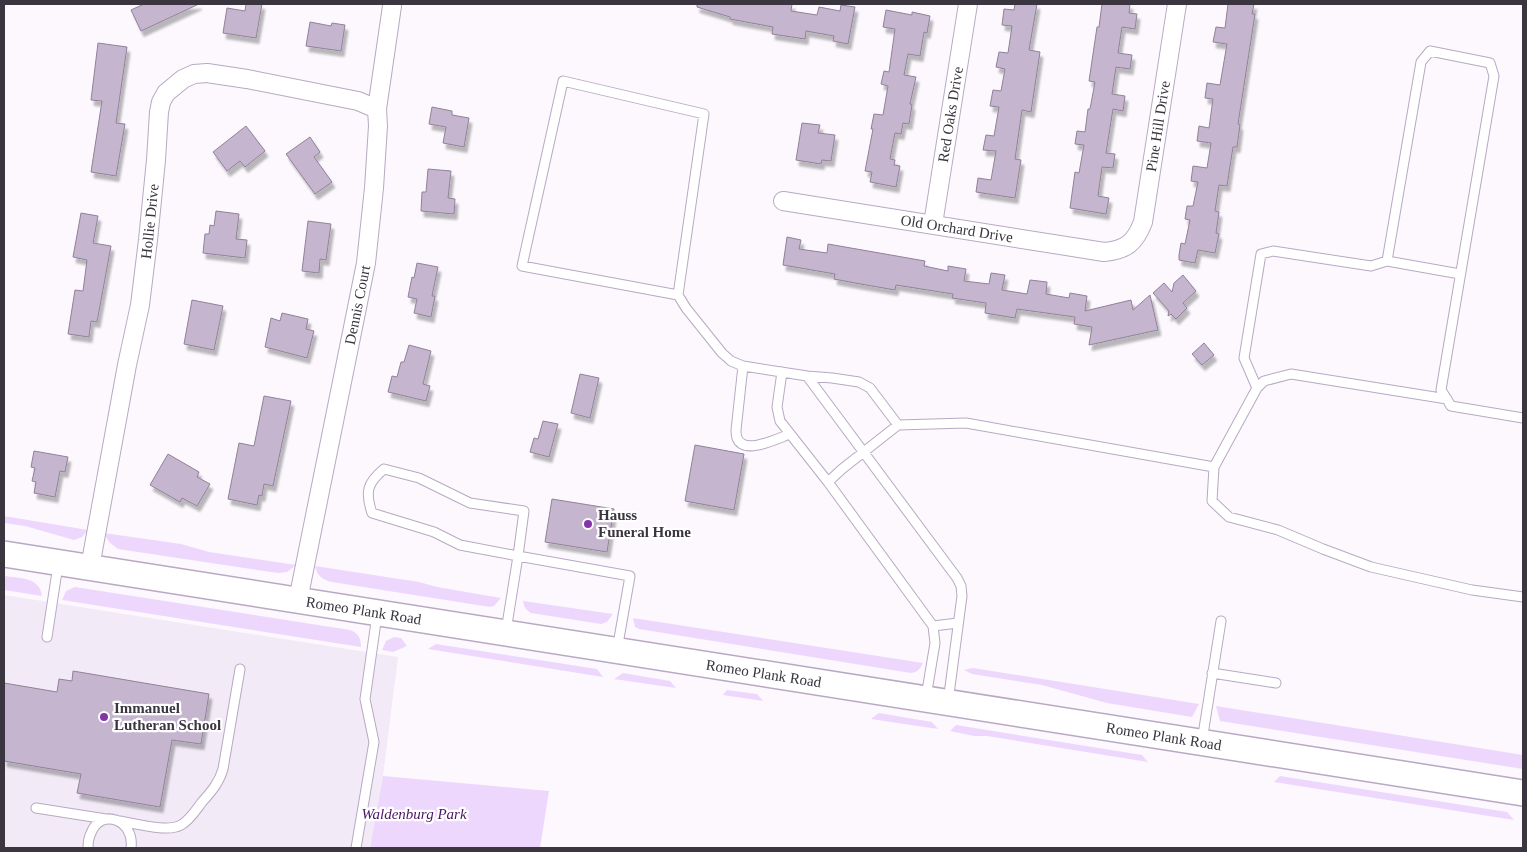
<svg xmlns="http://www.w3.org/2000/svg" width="1527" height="852" font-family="'Times New Roman',serif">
	<defs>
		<filter id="shadow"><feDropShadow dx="3" dy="5.5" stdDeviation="1" flood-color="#0004"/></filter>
	</defs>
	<rect width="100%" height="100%" fill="#fcf8fe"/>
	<!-- built -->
	<path fill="#f2eaf7" d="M4 595 398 657 383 776 370 848H4Z"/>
	<!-- green -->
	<path fill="#eed7fd" d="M4 516 88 530 82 537 74 540 25 526 4 523Z
		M104 533 181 544 209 552 296 565 287 572 278 573 118 549 109 542Z
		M315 566 419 582 437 587 501 598 494 606 490 607 332 582C323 580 317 576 315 566Z
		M4 576C19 578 40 577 42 596L4 590Z
		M75 587 350 630C358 633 361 638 361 647L62 600 66 591Z
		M523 601 613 614 607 622 601 624 531 613C526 610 524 607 523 601Z
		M633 618 923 663C920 669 918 672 911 673L639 629 635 627Z
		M394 637 401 638 407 646 393 652 382 650 386 641Z
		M436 644 597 669 603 677 428 649Z
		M973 668 1199 704 1192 717 1107 703 1042 685 972 674 964 670Z
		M623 673 670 681 676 688 614 679Z
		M727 690 757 694 763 701 723 695Z
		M1216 706 1523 755V769L1220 721Z
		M879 713 932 722 938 729 871 719Z
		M956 725 1142 755 1148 762 987 736H974L950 731Z
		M383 776 549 791 540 848H370Z
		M1280 776 1507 812 1514 820 1274 782Z"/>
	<!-- building -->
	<path fill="#c5b5cf" stroke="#908199" filter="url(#shadow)" d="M144 4H199L141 31 131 10Z
		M246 4H262L256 38 223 33 227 8 245 11Z
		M697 4H792L791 11 817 15 819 7 840 11 841 5 855 7 848 44 833 41 834 36 806 31 805 39 772 34 773 27 730 19V17L697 7Z
		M1015 4H1037L1029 50 1040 52 1031 112 1022 110 1015 159 1021 160 1015 198 976 192 978 178 991 180 996 151 983 150 986 135 994 136 999 107 990 106 993 90 1001 91 1005 69 996 67 999 52 1008 53 1012 26 1002 25 1004 9 1014 10Z
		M1102 4H1130L1129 13 1137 14 1135 29 1122 27 1118 53 1132 55 1130 69 1116 67 1112 94 1125 96 1123 111 1113 109 1106 153 1115 154 1113 168 1102 167 1098 196 1109 198 1106 214 1070 208 1075 172 1079 173 1084 145 1075 144 1077 131 1085 132 1088 109H1090L1095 82 1089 81 1097 27H1099Z
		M1228 4H1254L1252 14H1255L1238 124 1240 125 1237 147H1233L1227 186 1219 185 1215 211 1219 212 1216 233 1219 234 1215 253 1198 250 1195 263 1179 260V255L1181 243 1185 244 1190 220 1185 219 1187 206H1193L1198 182 1191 181 1193 166 1207 168 1211 143 1197 141 1199 126 1209 128 1213 99 1205 98 1207 83 1220 85 1227 44 1213 42 1216 27 1225 28Z
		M886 10 912 15V12L930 16 927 33 924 32 920 56 908 54 904 75 916 77 910 104 912 105 909 124 903 123 901 134 895 133 890 159 895 160 894 165 900 166 896 187 870 182 872 172 865 171 873 129H871L874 114 883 115 888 86 881 84 884 71 889 72 895 29 883 27Z
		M310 22 331 26 332 23 345 25 341 51 306 46Z
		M98 43 127 47 116 123 125 124 116 176 91 172 102 101 91 100Z
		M432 107 452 111V115L469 118 464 147 443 143 446 127 429 124Z
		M802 123 820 125 818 133 835 135 831 161 822 160 821 164 796 160Z
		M246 126 265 151 245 167 240 161 227 171 213 152Z
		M310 137 320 152 314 157 332 182 315 194 286 154Z
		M428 169 451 171 448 198 455 199 454 214 421 211 422 192H426Z
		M216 211 239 214 236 239 247 240 245 258 203 253 205 234H209L210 225 214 226Z
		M81 213 98 216 93 243 111 246 97 322 91 321 89 337 68 334 75 290 83 291 87 260 73 257Z
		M308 221 331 224 326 260 320 259 319 273 302 271Z
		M787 237 801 240 799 249 827 253 828 244 925 261 924 266 948 271V266L966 269 964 281 989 284 991 273 1005 275 1002 290 1027 294 1030 280 1047 282 1046 294 1069 298 1070 293 1087 296 1085 311 1131 300 1133 310 1150 295 1158 330 1089 345 1092 327 1074 324 1075 317 1017 309 1015 318 985 313 986 303 952 298 953 294 896 285 895 290 855 283 834 279 835 274 783 265Z
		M417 263 438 267 432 296H435L431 317 414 313 417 299 408 297 412 277 414 278Z
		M1183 275 1196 291 1183 303 1187 308 1176 319 1171 314 1168 316 1169 311 1153 293 1164 283 1172 292 1174 283Z
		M192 300 223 306 214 350 184 344Z
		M282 313 308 319 306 329 314 331 307 358 265 347 271 318 280 321Z
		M1204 343 1214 355 1202 365 1192 354Z
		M409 345 431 351 423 384 430 386 426 401 388 392 392 376 397 377 401 362H404Z
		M580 374 599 378 590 418 571 413Z
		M264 396 291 401 273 486 264 484 262 496 259 495 257 505 228 499 239 443 254 446Z
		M543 421 558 424 549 457 530 452 534 438 538 439Z
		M695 445 744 454 734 510 685 501Z
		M34 451 68 457 65 472 60 471 55 497 34 493 36 482 32 481 35 468 31 467Z
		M168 454 199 472 197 477 210 484 197 506 182 498 180 502 150 485Z
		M552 499 614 509 607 552 545 542Z
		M73 671 209 694 201 744 172 740 160 807 77 793 81 774 4 761V683L57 692 59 679 72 681Z"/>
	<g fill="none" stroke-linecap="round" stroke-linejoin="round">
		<defs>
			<path id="service" d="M1387 261 1460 274
				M678 295 522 266 563 81 704 114 678 295 686 308 722 353 731 361 743 366 807 376 832 378 859 382 870 388 898 425 842 469 828 482
				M743 366 736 430C736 432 736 435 737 438 744 456 778 438 790 434
				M782 372 777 407 780 421 828 482 933 626 935 643 926 697
				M807 376 957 578 961 586 962 596 948 702
				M1257 388 1244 358 1261 254 1273 251 1371 266 1387 261 1421 62 1430 51 1490 63 1494 76 1441 390 1451 406 1523 418
				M898 425 966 423 1214 467 1257 388 1264 381 1291 374 1447 399
				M1214 467 1212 501 1229 517 1278 530 1323 549 1371 567 1472 590 1523 597
				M384 469 419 478 470 503 524 511 518 556 460 545 434 532 372 513C365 492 367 483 384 469Z
				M933 626 958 623
				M506 631 518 556 630 576 617 650
				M47 637 58 565
				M1212 673 1276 683
				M1202 741 1221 621
				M36 808 106 819
				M119 821C135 823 167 833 181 825 190 820 196 810 202 802 211 792 219 783 223 769L240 669
				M88 848C88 843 89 837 91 833 101 807 135 820 131 848
				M356 848 374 742 365 699 377 615"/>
			<g id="minor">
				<path id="s1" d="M783 201 1104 252C1126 250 1135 243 1143 222L1177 4"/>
				<path id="s2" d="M933 224 968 4"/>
				<path id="s3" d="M90 567 127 365 140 305 148 240 156 160 159 112 161 102 166 93 183 79 194 74 207 73 247 79 358 101 377 109"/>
				<path id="s4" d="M298 600 366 263 374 188 378 126 377 109 392 6"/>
			</g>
			<g id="secondary">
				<path id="s5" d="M4 554 1523 793"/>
			</g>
		</defs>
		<!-- service casing -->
		<use href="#service" stroke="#b8a9c2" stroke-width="11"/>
		<!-- minor casing -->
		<use href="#minor" stroke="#b8a9c2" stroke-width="20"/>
		<!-- secondary casing -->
		<use href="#secondary" stroke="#b8a9c2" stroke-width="28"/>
		<!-- service -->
		<use href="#service" stroke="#fff" stroke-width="9"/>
		<!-- minor -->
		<use href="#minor" stroke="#fff" stroke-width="18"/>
		<!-- secondary -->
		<use href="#secondary" stroke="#fff" stroke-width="25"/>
	</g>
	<!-- markers -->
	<g fill="#8235a6" stroke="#fff" stroke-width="2">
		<circle cx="588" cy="524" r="5"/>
		<circle cx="104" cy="717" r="5"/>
	</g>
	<g text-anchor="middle" stroke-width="4.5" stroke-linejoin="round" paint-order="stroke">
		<!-- street labels -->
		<g font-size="15" fill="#3b353f" stroke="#fff">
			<text dy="5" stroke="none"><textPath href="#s2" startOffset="111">Red Oaks Drive</textPath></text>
			<text dy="5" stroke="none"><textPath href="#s1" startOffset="475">Pine Hill Drive</textPath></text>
			<text dy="5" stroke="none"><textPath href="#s3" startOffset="351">Hollie Drive</textPath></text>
			<text dy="5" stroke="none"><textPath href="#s1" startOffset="176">Old Orchard Drive</textPath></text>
			<text dy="5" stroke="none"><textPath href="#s4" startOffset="301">Dennis Court</textPath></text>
			<text dy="5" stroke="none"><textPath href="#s5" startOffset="364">Romeo Plank Road</textPath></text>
			<text dy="5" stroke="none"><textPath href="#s5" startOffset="769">Romeo Plank Road</textPath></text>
			<text dy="5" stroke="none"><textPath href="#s5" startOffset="1174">Romeo Plank Road</textPath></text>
		</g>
		<!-- poi labels -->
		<g font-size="15" font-weight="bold" fill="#3b353f" stroke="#fff" text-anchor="start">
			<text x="598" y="520">Hauss<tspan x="598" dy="17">Funeral Home</tspan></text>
			<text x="114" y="713">Immanuel<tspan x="114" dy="17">Lutheran School</tspan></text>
		</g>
		<!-- park labels -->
		<g font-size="15" font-style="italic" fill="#4b1464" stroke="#fff">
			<text x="414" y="819">Waldenburg Park</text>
		</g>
	</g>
	<!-- border -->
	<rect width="1527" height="852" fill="none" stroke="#3b353f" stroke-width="10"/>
</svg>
